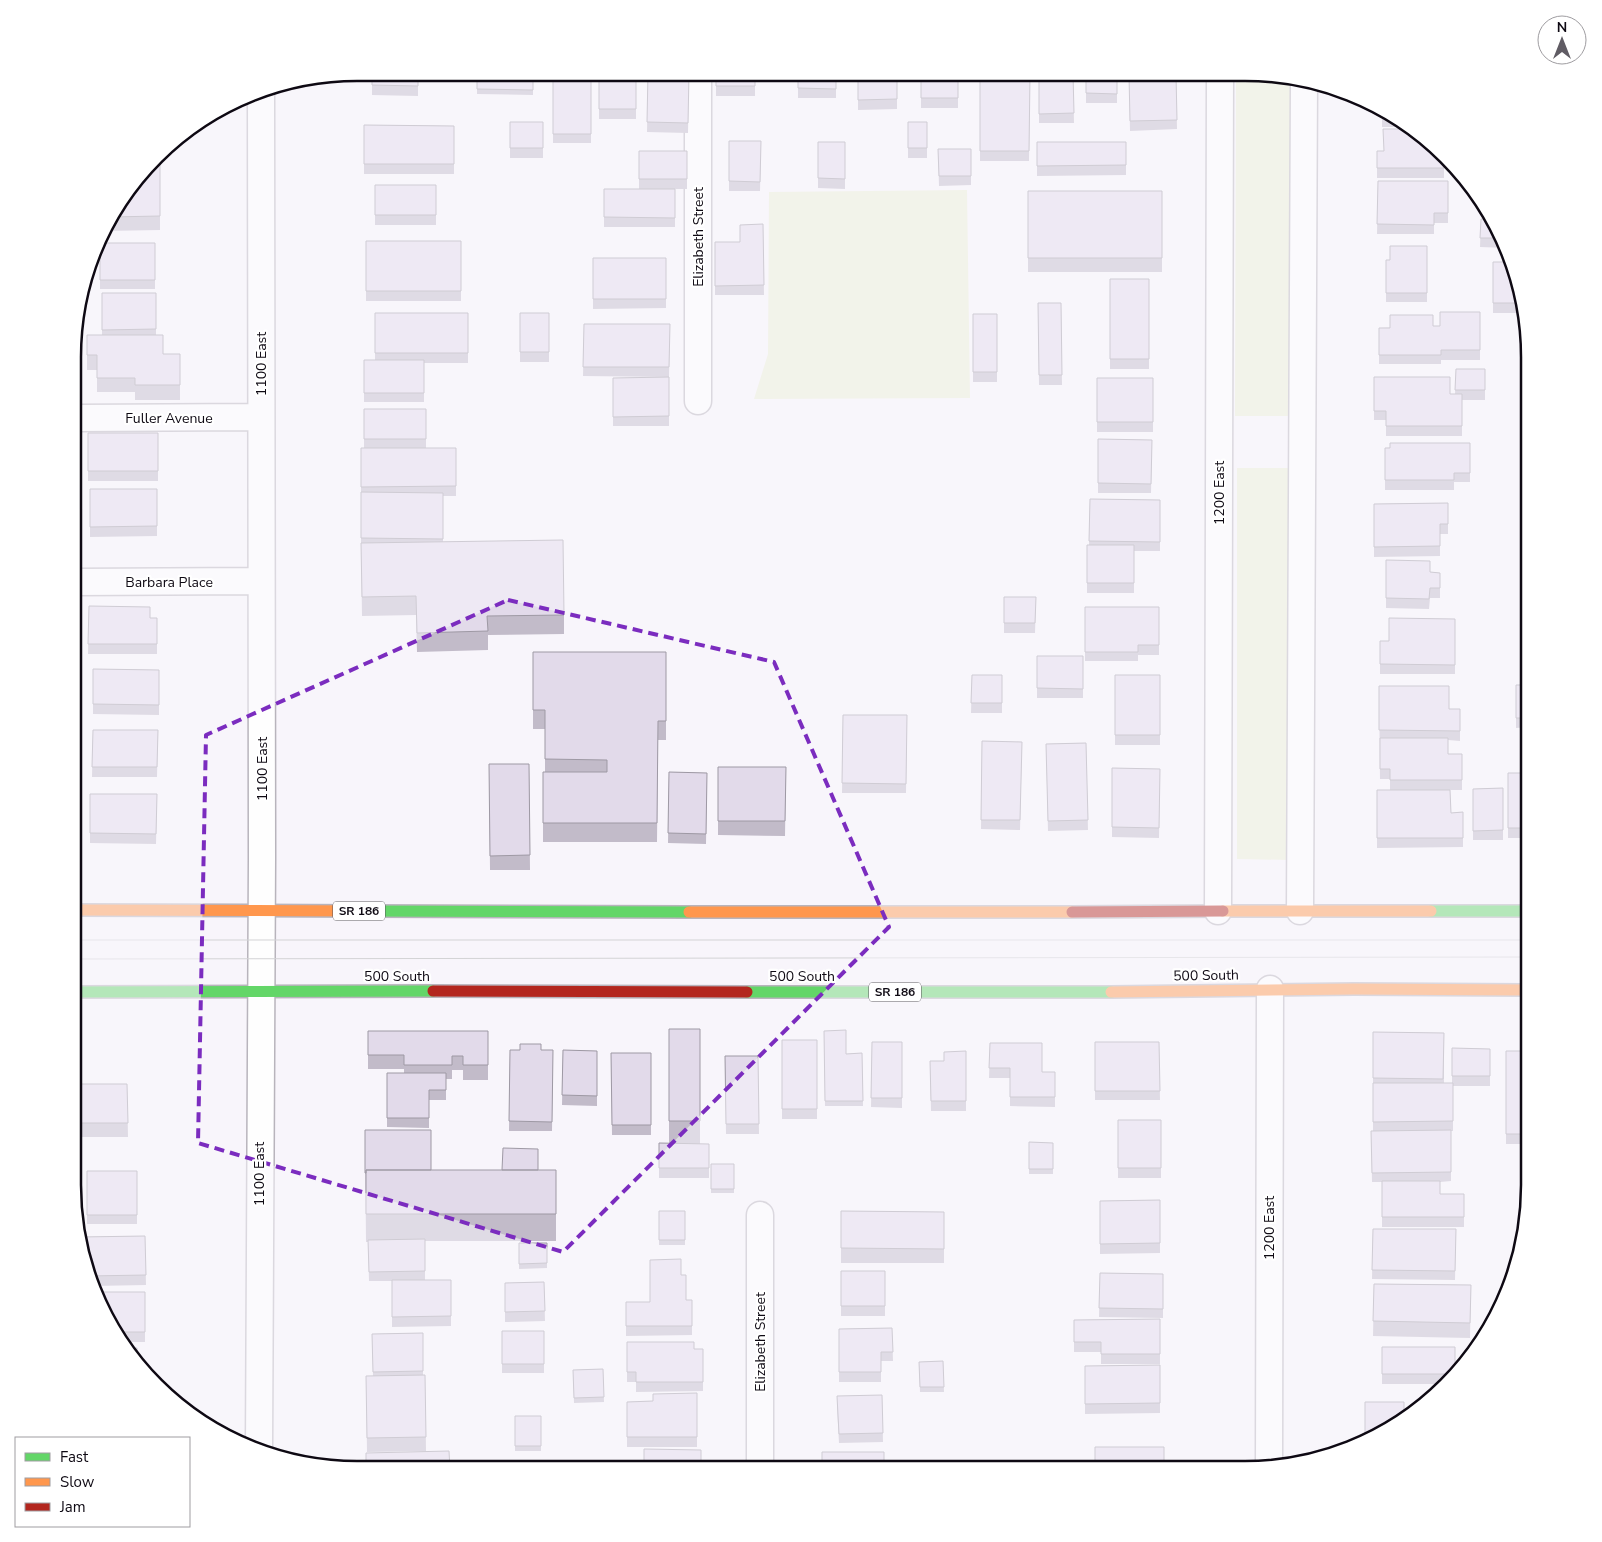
<svg xmlns="http://www.w3.org/2000/svg" width="1602" height="1542" font-family="'Nunito Sans',sans-serif">
	<rect width="100%" height="100%" fill="#f8f5fb"/>
	<!-- green -->
	<path fill="#ecefd5" d="M1236 75H1282L1291 78 1290 416H1235Z
		M967 190 970 398 754 399 768 354 769 192Z
		M1237 468H1291L1290 860 1237 859Z"/>
	<g fill="none" stroke-linecap="round" stroke-linejoin="round">
		<defs>
			<path id="street" d="M698 73V401
				M77 418 261 417
				M76 582 261 581
				M1218 911 1220 75
				M1300 911 1304 82
				M760 1215V1469
				M259 1447 262 859 261 91
				M1269 1468 1270 989"/>
			<path id="fast" d="M366 911 689 912
				M1431 911H1529
				M74 992 433 991
				M747 992H1111"/>
			<path id="slow" d="M75 910 366 911
				M1223 911H1431
				M689 912H1072
				M1111 992 1354 989 1529 990"/>
			<path id="jam" d="M1072 912 1223 911
				M433 991 747 992"/>
		</defs>
		<!-- street casing -->
		<use href="#street" stroke="#b8b4bc" stroke-width="29"/>
		<!-- fast casing -->
		<use href="#fast" stroke="#b8b4bc" stroke-width="14"/>
		<!-- slow casing -->
		<use href="#slow" stroke="#b8b4bc" stroke-width="14"/>
		<!-- jam casing -->
		<use href="#jam" stroke="#b8b4bc" stroke-width="14"/>
		<!-- street -->
		<use href="#street" stroke="#fefefe" stroke-width="26"/>
		<!-- fast -->
		<use href="#fast" stroke="#63d668" stroke-width="11"/>
		<!-- slow -->
		<use href="#slow" stroke="#ff974d" stroke-width="11"/>
		<!-- jam -->
		<use href="#jam" stroke="#b3261e" stroke-width="11"/>
		<!-- tram -->
		<path stroke="#d3d3d5" stroke-width="1" d="M75 940H1529
			M74 959 1529 957"/>
	</g>
	<!-- wall -->
	<path fill="#c2bbc9" d="M372 73H418V96L372 95Z
		M477 73H533V95L477 94Z
		M553 73H591V143H553Z
		M599 73H636V119H599Z
		M648 73H689L688 133 647 132Z
		M716 73 755 74V96H716Z
		M798 74H836V98H798Z
		M858 74H897V109L858 110Z
		M921 74H958V108H921Z
		M980 74H1030L1029 161H980Z
		M1039 74H1073L1074 123H1039Z
		M1086 74H1117V103H1086Z
		M1129 74 1176 75 1177 129 1130 131Z
		M1382 109 1387 110 1406 127H1382Z
		M510 122H543V158H510Z
		M908 122H927V158H908Z
		M364 125 454 126V174H364Z
		M729 141H761L760 191H729Z
		M818 142H845V189L818 188Z
		M1037 142H1126V175L1037 176Z
		M938 149H971V185L939 186Z
		M639 151H687V189H639Z
		M1377 151 1444 160V178H1377Z
		M160 155V230L104 231 110 215Z
		M1378 181H1448V223H1434V234H1377Z
		M375 185H436V225H375Z
		M604 189H675V227H604Z
		M1028 191H1162V272H1028Z
		M1481 219H1491L1508 248 1480 247Z
		M763 224 764 295H715V242H740Z
		M366 241H461V301H366Z
		M155 243V289H100V244Z
		M1427 246V302H1386V260H1390Z
		M593 258H666V308L593 309Z
		M1493 262 1519 297V313H1493Z
		M1110 279H1149V369H1110Z
		M102 293H156V335L163 354H180V400H135V392H97V370H87V335H102Z
		M1038 303H1061L1062 385H1039Z
		M1480 312V360H1441V364H1379V328L1440 326Z
		M375 313H468V363H424V402H364V360H375Z
		M520 313H549V362H520Z
		M973 314H997V382H973Z
		M584 324H670L669 377 583 376Z
		M1456 369H1485V400H1462V436H1386V420H1374V377L1450 394H1455Z
		M669 377V426H613V378Z
		M1097 378H1153V432H1097Z
		M364 409H426V448H456V496H443V542L564 615V634L488 635V650L417 652 416 615 362 616 361 548V448H364Z
		M88 433H158V481H88Z
		M1098 439 1152 440 1151 493H1098Z
		M1470 443V482H1454V490H1385V448Z
		M90 489H157V536L90 537Z
		M1090 499 1160 500V551H1134V593H1087V545H1089Z
		M1448 503V534H1440V556L1374 557V504Z
		M1386 560 1430 572 1440 573V598H1430L1429 609 1386 608Z
		M1004 597H1036L1035 633H1004Z
		M89 606 150 618H157V654H88Z
		M1085 607H1159V655H1138V661H1085Z
		M1455 619V674H1380V641H1389Z
		M533 652H666V740H658L657 842H543V772H545V729H533Z
		M1037 656H1083V698H1037Z
		M93 669 159 670V715L93 714Z
		M972 675H1002V713H971Z
		M1115 675H1160V745H1115Z
		M1516 685H1529V727L1516 728Z
		M1379 686 1449 709H1460V741L1448 740V754H1462V790H1450L1451 813 1463 812V847L1377 848V790H1390V779H1380Z
		M843 715H907L906 793H842Z
		M93 730H158L157 777H92Z
		M982 741 1022 742 1020 830 981 829Z
		M1086 743 1088 830 1048 831 1046 744Z
		M489 764H529L530 870H490Z
		M718 767H786L785 836 718 835Z
		M1112 768 1160 769 1159 838 1112 837Z
		M75 772H81V814H75Z
		M669 772 707 773 706 844 668 843Z
		M1508 773H1529V838H1508Z
		M1503 788V840H1473V789Z
		M90 794H157L156 844 90 843Z
		M669 1029H700V1144H709V1178H659V1143L669 1144Z
		M368 1031H488V1080H463V1070H452V1079H446V1100H429V1128L387 1127V1073H404V1069H368Z
		M824 1031 846 1054 862 1053 863 1106H825Z
		M1373 1032 1444 1033V1083H1452V1048L1490 1049V1086H1453V1131H1451V1181L1440 1182V1194H1464V1227H1382V1182H1372L1371 1131H1373Z
		M782 1040H817V1119H782Z
		M872 1042H902V1108L871 1107Z
		M1095 1042H1159L1160 1100H1095Z
		M990 1043 1042 1072H1055V1107L1010 1106V1078H989Z
		M510 1050H553L552 1131H509Z
		M563 1050 597 1051V1106L562 1105Z
		M966 1051V1111H931L930 1061H944Z
		M1506 1051H1529V1144H1506Z
		M611 1053H651V1135H612Z
		M725 1056H758L759 1134H726Z
		M74 1084H127L128 1137H73Z
		M1118 1120H1161V1178H1118Z
		M365 1130 431 1170H556V1241H425V1280H451V1326L392 1327V1281H369L368 1242H366Z
		M1029 1142 1053 1143V1174H1029Z
		M711 1164H734V1193H711Z
		M87 1171H137V1224H87Z
		M1160 1200V1253L1100 1254V1201Z
		M659 1211H685V1245H659Z
		M841 1211 944 1212V1263H841Z
		M1373 1229H1456L1455 1280 1372 1279Z
		M145 1236 146 1285 93 1286 88 1277 80 1237Z
		M519 1243H547V1268L519 1269Z
		M841 1271H885V1316H841Z
		M1100 1273 1163 1274V1318L1099 1317Z
		M681 1275 686 1300H692V1335L626 1336V1302H650Z
		M544 1282 545 1321 505 1322V1283Z
		M1374 1284 1471 1285 1470 1338 1373 1336Z
		M96 1292H145V1342H123Z
		M1160 1319V1364H1101V1352H1074V1320Z
		M892 1328 893 1361H881V1382H839V1329Z
		M502 1331H544V1373H502Z
		M423 1333V1375H425L426 1451 367 1452 366 1376H373L372 1334Z
		M627 1342 694 1349H703V1391L636 1392V1382H627Z
		M1382 1347H1455V1376L1447 1384H1382Z
		M943 1361 944 1392H920L919 1362Z
		M1160 1365V1413L1085 1414V1366Z
		M603 1369 604 1402 574 1403 573 1370Z
		M697 1393V1447H627V1402L653 1401Z
		M882 1395 883 1442 839 1443 837 1406Z
		M515 1416H541V1451H515Z"/>
	<!-- building -->
	<path fill="#e2daea" stroke="#9e99a4" d="M372 73H418V86L372 85Z
		M477 73H533V90L477 89Z
		M553 73H591V134H553Z
		M599 73H636V109H599Z
		M648 73H689L688 123 647 122Z
		M716 73 755 74V86H716Z
		M798 74H836V89L798 88Z
		M858 74H897V99L858 100Z
		M921 74H958V98H921Z
		M980 74H1030L1029 151H980Z
		M1039 74H1073L1074 113 1039 114Z
		M1086 74H1117V94L1086 93Z
		M1129 75H1176L1177 120 1130 121Z
		M1382 109 1387 110 1395 117H1382Z
		M510 122H543V148H510Z
		M908 122H927V148H908Z
		M364 125 454 126V164H364Z
		M1383 129H1408L1444 160V168H1377V151H1384Z
		M729 141H761L760 182 729 181Z
		M818 142H845V179L818 178Z
		M1037 142H1126V165L1037 166Z
		M938 149H971V176H939Z
		M639 151H687V179H639Z
		M160 155V216L110 217V215Z
		M1378 181H1448V213H1434V225L1377 224Z
		M375 185H436V215H375Z
		M604 189H675V218L604 217Z
		M1028 191H1162V258H1028Z
		M1481 219H1491L1502 238H1480Z
		M763 224 764 285 715 286V242H740V225Z
		M366 241H461V291H366Z
		M100 243H155V280H100Z
		M1390 246H1427V293H1386V260H1390Z
		M593 258H666V299H593Z
		M1493 262H1511L1519 297V303H1493Z
		M1110 279H1149V359H1110Z
		M102 293H156V329L102 330Z
		M1038 303H1061L1062 375H1039Z
		M1440 312H1480V350H1441V355H1379V328H1390V315H1433V326H1440Z
		M375 313H468V353H375Z
		M520 313H549V352H520Z
		M973 314H997V372H973Z
		M584 324H670L669 367H583Z
		M87 335H163V354H180V385H135V378H97V355H87Z
		M364 360H424V393H364Z
		M1456 369H1485V390H1455Z
		M669 377V416L613 417V378Z
		M1374 377H1450V394H1462V426H1386V411H1374Z
		M1097 378H1153V422H1097Z
		M364 409H426V439H364Z
		M88 433H158V471H88Z
		M1098 439 1152 440 1151 484 1098 483Z
		M1390 443H1470V473H1454V480H1385V448H1390Z
		M361 448H456V486L361 487Z
		M90 489H157V526L90 527Z
		M361 492 443 493V539L361 538Z
		M1090 499 1160 500V542L1089 541Z
		M1448 503V524H1440V546L1374 547V504Z
		M563 540 564 615 487 616 488 631 417 633 416 596 362 597 361 543Z
		M1087 545H1134V583H1087Z
		M1386 560 1430 561V572L1440 573V588H1430L1429 599 1386 598Z
		M1004 597H1036L1035 623H1004Z
		M89 606 150 607V618H157V644H88Z
		M1085 607H1159V645H1138V652H1085Z
		M1389 618 1455 619V665L1380 664V641H1389Z
		M533 652H666V721H658L657 823H543V772H607V760L545 759V710H533Z
		M1037 656H1083V689L1037 688Z
		M93 669 159 670V705L93 704Z
		M972 675H1002V703H971Z
		M1115 675H1160V735H1115Z
		M1516 685H1529V718H1516Z
		M1379 686H1449V709H1460V731L1379 730Z
		M843 715H907L906 784 842 783Z
		M93 730H158L157 767H92Z
		M1380 738H1448V754H1462V780H1390V769H1380Z
		M982 741 1022 742 1020 820H981Z
		M1086 743 1088 820 1048 821 1046 744Z
		M489 764H529L530 855 490 856Z
		M718 767H786L785 821H718Z
		M1112 768 1160 769 1159 828 1112 827Z
		M75 772H81V809H75Z
		M669 772 707 773 706 834 668 833Z
		M1508 773H1529V828H1508Z
		M1503 788V830L1473 831V789Z
		M1377 790H1450L1451 813 1463 812V838H1377Z
		M90 794H157L156 834 90 833Z
		M669 1029H700V1121H669Z
		M846 1030V1054L862 1053 863 1101H825L824 1031Z
		M368 1031H488V1065H463V1056H452V1065H404V1055H368Z
		M1373 1032 1444 1033 1443 1079 1373 1078Z
		M782 1040H817V1109H782Z
		M872 1042H902V1098H871Z
		M1095 1042H1159L1160 1091H1095Z
		M990 1043H1042V1072H1055V1097H1010V1068H989Z
		M520 1044H541V1050H553L552 1122 509 1121 510 1050H520Z
		M1452 1048 1490 1049V1076H1452Z
		M563 1050 597 1051V1096L562 1095Z
		M966 1051V1101H931L930 1061H944V1052Z
		M1506 1051H1529V1134H1506Z
		M611 1053H651V1125H612Z
		M725 1056H758L759 1124H726Z
		M387 1073H446V1090H429V1118H387Z
		M1373 1083H1453V1121L1373 1122Z
		M74 1084H127L128 1123H74Z
		M1118 1120H1161V1168H1118Z
		M365 1130H431V1170H366V1173H365Z
		M1451 1130V1172L1372 1173 1371 1131Z
		M1029 1142 1053 1143V1169H1029Z
		M659 1143 709 1144V1168H659Z
		M503 1148 538 1149V1170H502Z
		M711 1164H734V1189H711Z
		M366 1170H556V1214H366Z
		M87 1171H137V1215H87Z
		M1382 1181H1440V1194H1464V1217H1382Z
		M1529 1197V1203L1525 1216V1198Z
		M1160 1200V1243L1100 1244V1201Z
		M659 1211H685V1240H659Z
		M841 1211 944 1212V1249L841 1248Z
		M1373 1229H1456L1455 1271 1372 1270Z
		M145 1236 146 1275 88 1276 80 1237Z
		M425 1239V1271L369 1272 368 1240Z
		M519 1243H547V1263L519 1264Z
		M681 1259V1275H686V1300H692V1326H626V1302H650V1260Z
		M841 1271H885V1306H841Z
		M1100 1273 1163 1274V1309L1099 1308Z
		M392 1280H451V1316L392 1317Z
		M544 1282 545 1311 505 1312V1283Z
		M1374 1284 1471 1285 1470 1323 1373 1321Z
		M96 1292H145V1332H118Z
		M1160 1319V1354H1101V1342H1074V1320Z
		M892 1328 893 1352H881V1372H839V1329Z
		M502 1331H544V1364H502Z
		M423 1333V1371L373 1372 372 1334Z
		M627 1342H694V1349H703V1382H636V1372H627Z
		M1382 1347H1455V1374H1382Z
		M126 1348H137V1364L132 1358Z
		M943 1361 944 1387H920L919 1362Z
		M1160 1365V1403L1085 1404V1366Z
		M603 1369 604 1397 574 1398 573 1370Z
		M425 1375 426 1437 367 1438 366 1376Z
		M697 1393V1437H627V1402L653 1401V1394Z
		M882 1395 883 1433 839 1434 837 1396Z
		M1365 1402H1404V1419L1365 1441Z
		M515 1416H541V1446H515Z
		M1095 1447H1164V1469H1095Z
		M644 1449 701 1450V1469H644Z
		M449 1451 450 1469H366V1453Z
		M822 1452H884V1469H822Z"/>
	<!-- marked area -->
	<path d="M0 0H1602V1542H0ZM508 600 774 662 889 927 563 1252 198 1143 206 735Z" fill="#f8f5fb" fill-opacity=".55" fill-rule="evenodd"/>
	<path fill="none" stroke="#7b2cbf" stroke-width="4" stroke-dasharray="10 6" stroke-linejoin="round" d="M508 600 774 662 889 927 563 1252 198 1143 206 735Z"/>
	<g text-anchor="middle" stroke-width="4.5" stroke-linejoin="round" paint-order="stroke">
		<!-- shield labels -->
		<g fill="#fff" stroke="#56535a" stroke-width="1">
			<rect x="333" y="901.5" width="52" height="19" rx="4"/>
			<rect x="869" y="982.5" width="52" height="19" rx="4"/>
		</g>
		<g font-size="12" font-weight="bold" fill="#0e0913">
			<text x="359" y="915">SR 186</text>
			<text x="895" y="996">SR 186</text>
		</g>
		<!-- street labels -->
		<g font-size="14" fill="#0e0913" stroke="#fff">
			<text transform="translate(698 237) rotate(-90)" y="5">Elizabeth Street</text>
			<text transform="translate(261 364) rotate(-90)" y="5">1100 East</text>
			<text x="169" y="423">Fuller Avenue</text>
			<text transform="translate(1219 493) rotate(-90)" y="5">1200 East</text>
			<text x="169" y="587">Barbara Place</text>
			<text transform="translate(262 769) rotate(-90)" y="5">1100 East</text>
			<text transform="translate(1206 975) rotate(-1)" y="5">500 South</text>
			<text x="397" y="981">500 South</text>
			<text x="802" y="981">500 South</text>
			<text transform="translate(259 1174) rotate(-90)" y="5">1100 East</text>
			<text transform="translate(1269 1228) rotate(-90)" y="5">1200 East</text>
			<text transform="translate(760 1342) rotate(-90)" y="5">Elizabeth Street</text>
		</g>
	</g>
	<!-- crop -->
	<path d="M0 0H1602V1542H0ZM357 81H1245A276 276 0 0 1 1521 357V1185A276 276 0 0 1 1245 1461H357A276 276 0 0 1 81 1185V357A276 276 0 0 1 357 81Z" fill="#fff" fill-rule="evenodd"/>
	<path fill="none" stroke="#0e0913" stroke-width="2.5" d="M357 81H1245A276 276 0 0 1 1521 357V1185A276 276 0 0 1 1245 1461H357A276 276 0 0 1 81 1185V357A276 276 0 0 1 357 81Z"/>
	<!-- legend -->
	<rect x="15" y="1437" width="175" height="90" fill="#ffffff" stroke="#9f9da1"/>
	<rect x="25" y="1453" width="25" height="8" fill="#63d668" stroke="#9f9da1"/>
	<text x="60" y="1462" font-size="15" fill="#0e0913">Fast</text>
	<rect x="25" y="1478" width="25" height="8" fill="#ff974d" stroke="#9f9da1"/>
	<text x="60" y="1487" font-size="15" fill="#0e0913">Slow</text>
	<rect x="25" y="1503" width="25" height="8" fill="#b3261e" stroke="#9f9da1"/>
	<text x="60" y="1512" font-size="15" fill="#0e0913">Jam</text>
	<!-- north arrow -->
	<g transform="translate(1562 40)"><circle r="24" fill="#ffffff" stroke="#9f9da1"/>
	<path d="M0-4L9 19L0 12L-9 19Z" fill="#605c64"/>
	<text y="-8" font-size="14" font-weight="bold" text-anchor="middle" fill="#0e0913">N</text>
	</g>
</svg>
